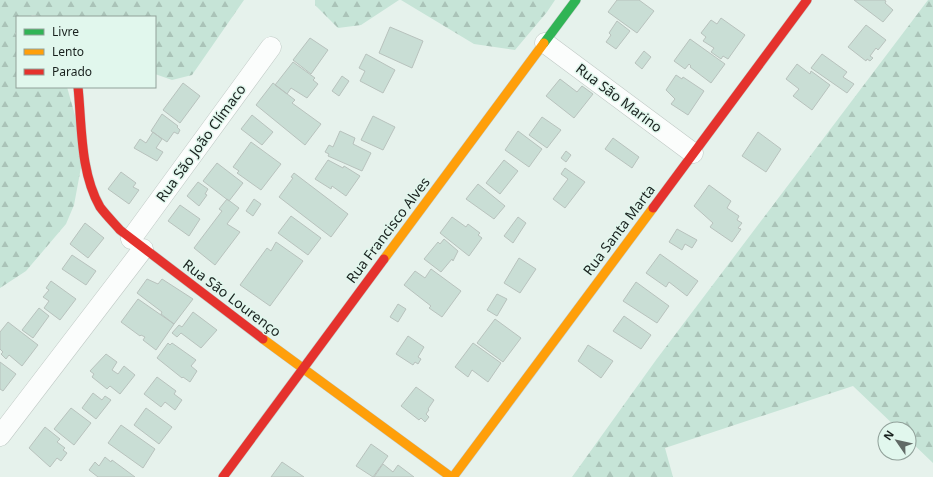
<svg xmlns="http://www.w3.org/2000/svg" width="933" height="477" font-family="'Noto Sans',sans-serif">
	<defs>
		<pattern id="forest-firs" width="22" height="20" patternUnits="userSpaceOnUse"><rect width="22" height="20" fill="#c6e4d7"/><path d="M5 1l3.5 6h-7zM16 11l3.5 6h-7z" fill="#aac3b8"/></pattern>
	</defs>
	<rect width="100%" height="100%" fill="#e6f2ec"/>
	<!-- forest -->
	<path fill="url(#forest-firs)" d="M0 0H244L192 75 172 80 155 74V17H48L32 15 30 17H17V31L15 33 17 38V87H67L76 119 82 162 74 205 66 224 26 271 0 288Z
		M315 0H399L361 25 338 28 315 5Z
		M401 0H555L547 12 515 50 474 44Z
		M928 0H933V463L909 440V429H898L853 386 665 448 673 477H572L656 360Z"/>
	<!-- building -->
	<path fill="#c9ded5" stroke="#b8c2bd" d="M617 0H639L654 11 637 33 608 12Z
		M854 0H884L886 1 885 3 893 10 883 22Z
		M721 18 745 35 728 59 723 56 721 59 711 52 714 48 703 41 706 37 701 33 711 20 717 24Z
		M617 21 630 31 616 49 606 42 611 35 609 33Z
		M866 25 886 40 878 50 876 48 870 56 873 58 870 61 867 59 866 61 848 47Z
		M390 27 423 41 412 68 379 53Z
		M310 38 328 50 311 74 293 60Z
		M690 39 725 64 711 83 690 67 691 66 689 64 685 69 674 61Z
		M644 51 651 57 642 69 635 63Z
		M366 54 395 70 383 93 360 81 365 71 359 68Z
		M822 54 847 72 843 77 854 84 847 93 811 68Z
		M293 62 315 78 313 80 318 84 307 98 291 88 287 94 275 85Z
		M797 64 810 74 811 71 830 85 812 110 793 96 799 89 786 79Z
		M676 75 682 79 683 77 704 91 688 115 671 104 675 99 666 90Z
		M342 76 349 81 339 96 332 91Z
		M560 79 577 92 582 86 593 94 574 118 546 96Z
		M183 83 200 96 180 123 163 110Z
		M273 83 295 100 292 103 321 124 305 145 256 105Z
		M162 114 178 126 177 127 180 130 178 134 174 132 167 142 151 131Z
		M252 115 273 132 262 145 241 129Z
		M373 116 395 127 383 150 361 140Z
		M542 117 561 130 547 148 529 135Z
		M340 131 355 138 353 144 371 153 362 171 328 156 329 154 325 152 329 145 333 147Z
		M518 131 542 149 529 167 505 150Z
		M153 132 162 139 156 148 163 152 157 161 134 148 140 139 146 143Z
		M758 132 781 149 766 172 742 156Z
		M613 138 639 157 632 168 605 149Z
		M251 142 281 164 261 190 237 173 239 171 233 167Z
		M566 151 571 155 566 162 561 158Z
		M328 160 343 168 344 166 360 176 346 196 332 186 331 189 315 179Z
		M504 160 518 171 500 194 486 183Z
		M217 163 243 183 229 201 203 181Z
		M565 168 585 182 565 208 553 199 568 179 561 174Z
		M121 172 136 183 133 187 139 190 129 204 108 189Z
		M294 173 348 214 331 237 279 197 293 178 291 177Z
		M198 182 208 189 205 194 207 195 199 206 187 196Z
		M478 184 505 206 494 219 466 199Z
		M709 185 731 201 727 208 739 216 737 220 742 223 738 228 741 229 732 242 710 227 713 223 694 206Z
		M227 199 239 208 227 224 240 232 215 265 194 248 222 211 219 209Z
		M254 199 261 204 253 216 246 211Z
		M180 205 200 219 189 236 168 221Z
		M291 216 321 238 308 255 278 233Z
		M452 217 466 227 468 224 480 233 478 235 482 238 469 256 440 233Z
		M518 217 526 223 513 243 504 236Z
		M85 223 104 238 88 258 70 244Z
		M677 229 697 240 692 248 685 244 682 250 669 242Z
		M444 239 458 251 453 261 452 259 441 272 424 259 438 242 440 244Z
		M276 242 303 261 270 306 240 285 267 248 271 251Z
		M660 254 698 281 687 296 669 282 666 287 646 273Z
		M72 255 96 271 86 285 62 269Z
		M519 258 536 269 520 293 504 283Z
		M431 269 461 291 442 317 429 308 431 306 404 285 415 271 425 278Z
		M147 279 158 284 162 279 193 299 174 324 161 314 162 312 137 293Z
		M51 281 76 299 60 320 44 308 49 301 43 297 49 290 46 288Z
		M636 282 669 306 657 323 623 301Z
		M497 294 507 299 497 316 487 310Z
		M138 299 174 324 156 350 143 340 145 337 141 335 140 336 121 322Z
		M398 304 406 309 398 322 390 317Z
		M39 308 49 316 33 338 22 330Z
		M193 312 217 330 201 348 181 333 177 337 172 333 179 325 182 327Z
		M624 316 651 335 641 349 613 331Z
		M495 319 521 338 503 362 477 343Z
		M8 322 38 345 22 366 9 355 6 359 1 354 3 352 0 349V332Z
		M408 336 424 347 418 357 421 359 418 364 415 362 413 365 396 354Z
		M168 343 170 345 172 343 196 360 191 366 197 371 190 382 183 377 182 378 157 358Z
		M473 343 501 363 488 382 472 370 468 377 455 367Z
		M588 345 613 361 601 378 578 361Z
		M106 354 117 362 112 370 118 374 124 366 135 375 120 394 110 386 107 389 92 377 94 374 90 371Z
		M0 362 16 374 3 391 0 389Z
		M157 377 176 391 174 394 182 400 175 410 165 402 161 407 144 394Z
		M416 387 434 400 428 409 429 410 426 414 429 417 425 422 421 418 419 420 401 406Z
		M93 393 102 400 105 396 111 400 96 419 82 408Z
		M71 408 91 423 74 445 54 429Z
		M146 408 172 427 159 444 134 425Z
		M121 425 155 449 143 468 108 443Z
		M45 427 60 439 57 442 65 448 63 450 67 453 61 461 57 458 50 467 29 448Z
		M371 444 388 456 373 477 356 466Z
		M105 457 111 462 112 460 135 477H98L89 470 95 462 99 466Z
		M282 462 304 477H271Z
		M383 464 393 472 398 465 414 477H374Z"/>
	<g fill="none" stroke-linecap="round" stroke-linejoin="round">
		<defs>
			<path id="street" d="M545 43 693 153
				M131 239 271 47
				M0 436 143 249"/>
			<path id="fast" d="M544 43 576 0"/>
			<path id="slow" d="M384 259 544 43
				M263 339 451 477
				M453 477 653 208"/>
			<path id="jam" d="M78 87C82 126 80 172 100 207 106 215 113 222 120 230L263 339
				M653 208 807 0
				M223 477 384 259"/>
		</defs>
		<!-- street casing -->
		<use href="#street" stroke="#c0c9c5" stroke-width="21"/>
		<!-- fast casing -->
		<use href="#fast" stroke="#c0c9c5" stroke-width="10"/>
		<!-- slow casing -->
		<use href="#slow" stroke="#c0c9c5" stroke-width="10"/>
		<!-- jam casing -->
		<use href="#jam" stroke="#c0c9c5" stroke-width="10"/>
		<!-- street -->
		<use href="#street" stroke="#fbfdfc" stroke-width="20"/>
		<!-- fast -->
		<use href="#fast" stroke="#30b455" stroke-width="9"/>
		<!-- slow -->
		<use href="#slow" stroke="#ff9f0a" stroke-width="9"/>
		<!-- jam -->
		<use href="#jam" stroke="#e5322d" stroke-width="9"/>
	</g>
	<g text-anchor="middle" stroke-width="3" stroke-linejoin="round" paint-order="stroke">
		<!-- street labels -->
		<g font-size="14" fill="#19211e" stroke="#e1f7ed">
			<text transform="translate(619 98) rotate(37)" y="5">Rua São Marino</text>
			<text transform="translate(201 143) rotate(-54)" y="5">Rua São João Clímaco</text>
			<text transform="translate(388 230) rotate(-53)" y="5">Rua Francisco Alves</text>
			<text transform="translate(619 230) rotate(-53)" y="5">Rua Santa Marta</text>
			<text transform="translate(232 298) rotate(37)" y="5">Rua São Lourenço</text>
		</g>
	</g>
	<!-- legend -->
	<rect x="16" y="16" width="140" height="72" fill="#e1f7ed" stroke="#91a19a"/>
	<rect x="24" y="29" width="20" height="6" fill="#30b455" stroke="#91a19a"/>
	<text x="52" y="36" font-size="12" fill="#19211e">Livre</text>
	<rect x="24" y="49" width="20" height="6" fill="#ff9f0a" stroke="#91a19a"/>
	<text x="52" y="56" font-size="12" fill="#19211e">Lento</text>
	<rect x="24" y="69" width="20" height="6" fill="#e5322d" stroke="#91a19a"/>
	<text x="52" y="76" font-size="12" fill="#19211e">Parado</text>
	<!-- north arrow -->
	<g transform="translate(897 441) rotate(304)"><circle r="19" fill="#e1f7ed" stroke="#91a19a"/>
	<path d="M0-3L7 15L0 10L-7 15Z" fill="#616a66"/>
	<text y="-6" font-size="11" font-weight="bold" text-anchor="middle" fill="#19211e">N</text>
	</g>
</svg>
